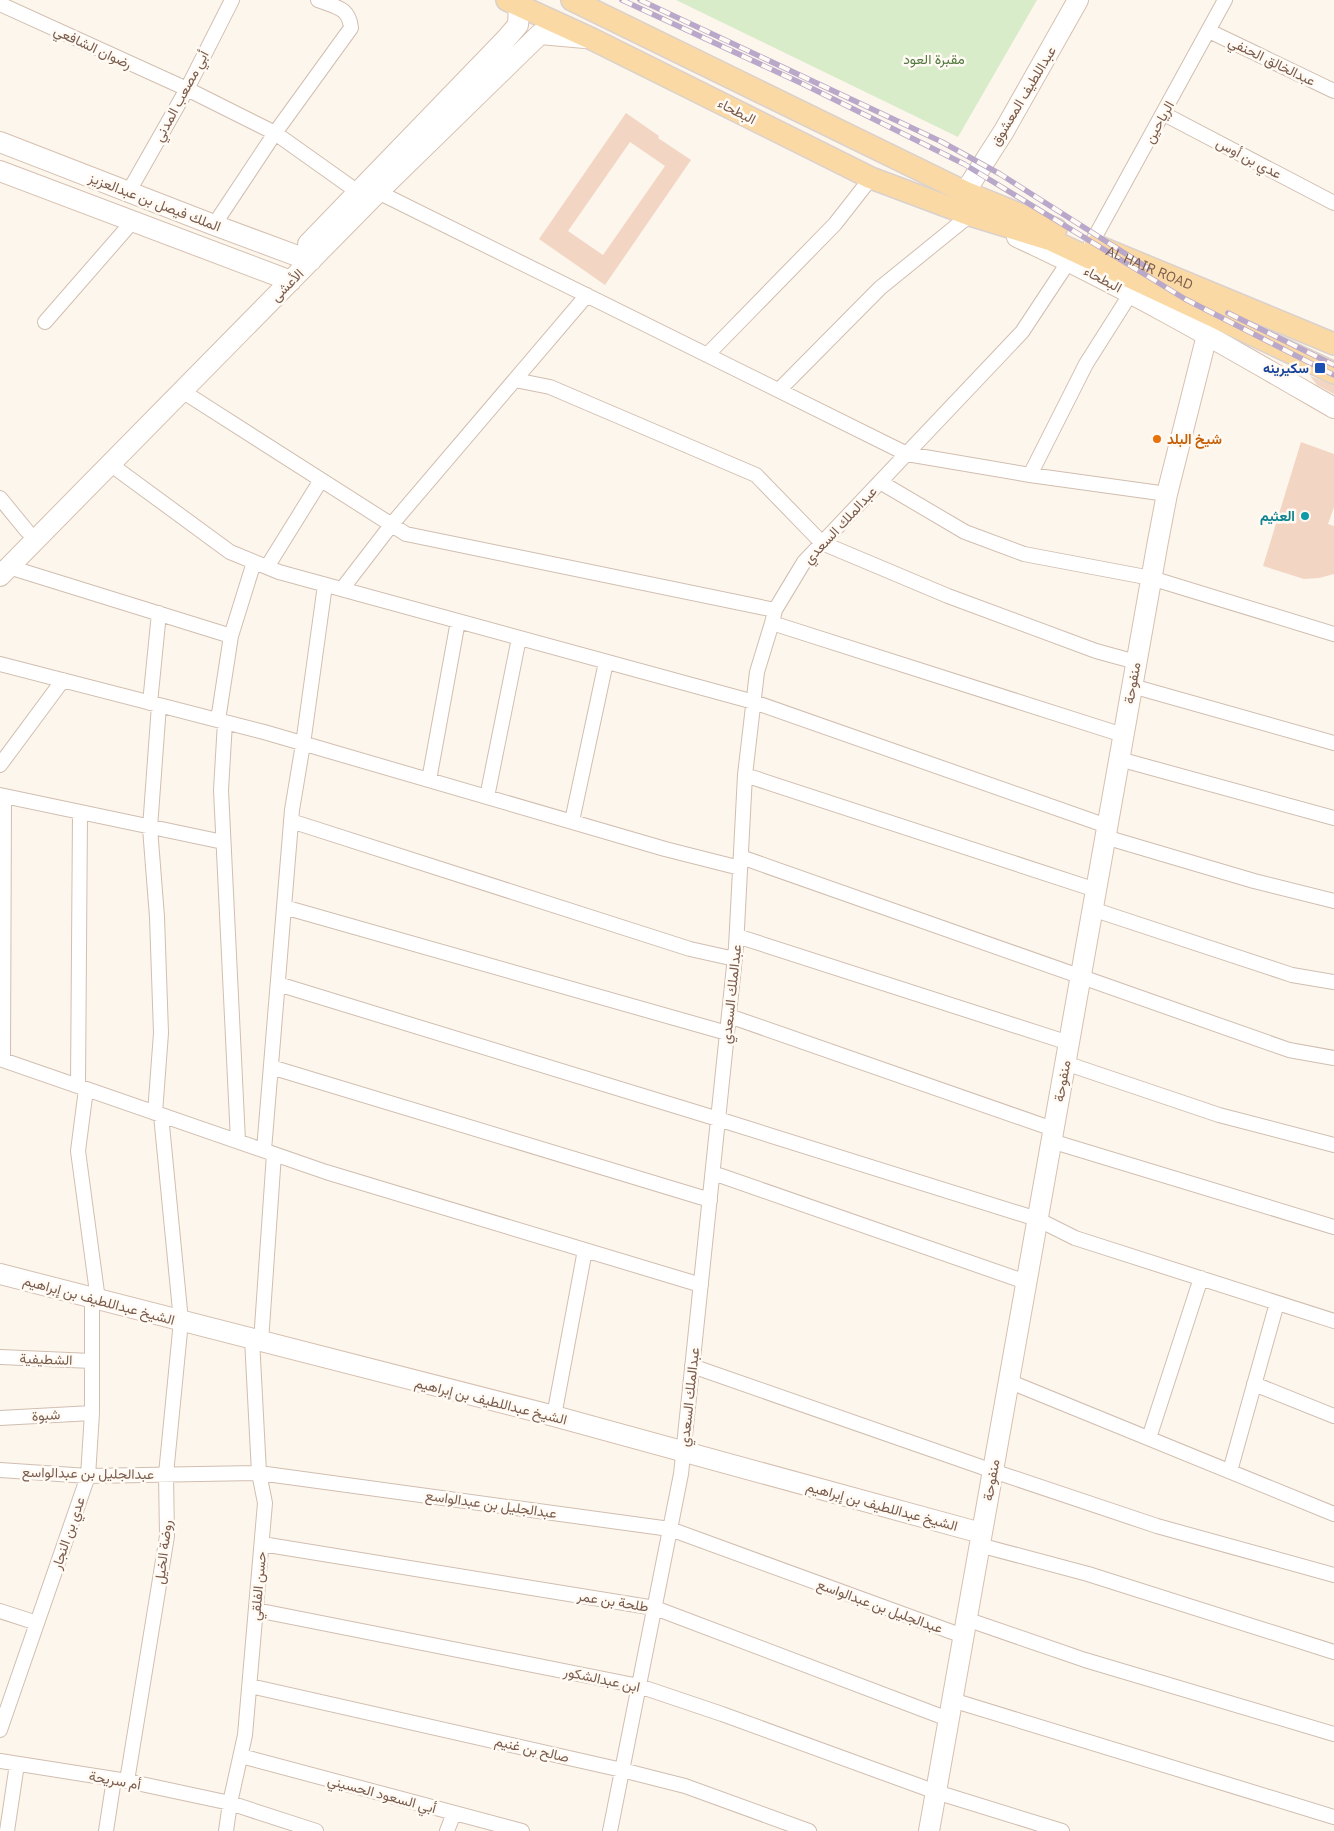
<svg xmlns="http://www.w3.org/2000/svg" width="1334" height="1831" font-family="'IBM Plex Sans',Vazirmatn,sans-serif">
	<rect width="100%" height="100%" fill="#fdf6ec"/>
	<!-- green -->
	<path fill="#d8ecc9" d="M676 0H1037L958 137Z"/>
	<!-- building -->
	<path fill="#f3d5c3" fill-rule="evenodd" d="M626 113 659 136 658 138 691 160 605 285 539 239ZM630 142 665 166 603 255 568 231Z
		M1310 376 1334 385V394L1317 385Z
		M1301 442 1334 454V507L1328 524 1334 526V574L1319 578 1304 579 1263 566Z"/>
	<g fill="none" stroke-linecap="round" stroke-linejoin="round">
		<defs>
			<path id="street" d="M0 4 187 89 275 133 358 192
				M1209 31 1334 91
				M1164 114 1334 203
				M129 191 187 89 232 0
				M378 192 907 454 1030 475 1167 494
				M214 225 275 133 351 28C349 7 335 7 318 0
				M1091 244 1225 0
				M45 322 133 221
				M707 355 835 224 871 178
				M515 380 550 387 756 475 822 543 948 596 1096 651 1136 662
				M779 390 880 288 970 215
				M182 391 406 534 775 610
				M110 464 230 552 279 572 754 702 1107 826
				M1030 475 1086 364 1131 293
				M880 482 965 532 1024 554 1151 578 1334 634
				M0 498 27 531
				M9 567 231 636
				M267 567 321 480
				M342 589 392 524 587 295
				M772 623 1123 735
				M0 664 264 732 665 849 740 868
				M1132 686 1334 743
				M150 703 159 613
				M218 720 231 636 254 562
				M225 722 221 790 238 1141
				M1119 759 1334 818
				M0 765 63 680
				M745 775 1096 890
				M429 780 458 621
				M0 795 223 842
				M487 797 519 638
				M291 821 690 949 735 959
				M572 821 606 662
				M1105 837 1254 881 1334 901
				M741 857 1289 1050 1334 1058
				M284 907 727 1033
				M1092 909 1292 975 1334 982
				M737 936 1069 1043
				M278 984 718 1119 1037 1219 1075 1238 1334 1321
				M729 1016 1053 1129
				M0 1059 326 1172 701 1285
				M3 1060 4 796
				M1065 1063 1219 1115 1334 1145
				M271 1067 710 1200
				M78 1086 80 813
				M86 1089 78 1151 98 1300
				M155 1113 161 1033 157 917 150 828 159 705
				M1051 1141 1334 1227
				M264 1150 292 810 303 744 325 585
				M713 1173 1026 1282
				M261 1342 274 1154
				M0 1357 92 1361
				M692 1366 993 1471 1157 1526 1334 1575
				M1008 1381 1334 1514
				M1254 1384 1334 1416
				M554 1416 585 1250
				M0 1418 92 1413
				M1149 1438 1201 1278
				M0 1470 88 1476 259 1473 670 1529 963 1636
				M1230 1471 1277 1303
				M262 1544 655 1608 948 1719
				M979 1545 1088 1574 1334 1652
				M256 1610 639 1686 722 1714 936 1792 1062 1831
				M0 1611 37 1623
				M966 1619 1085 1660 1334 1734
				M250 1686 622 1770 685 1786 809 1831
				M952 1700 1334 1817
				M0 1730 88 1476 92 1413V1298
				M241 1756 522 1831
				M0 1761 127 1781 230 1803 316 1831
				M127 1781 167 1536 166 1474 181 1321 161 1115
				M7 1831 17 1764
				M106 1831 114 1779
				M226 1831 230 1803 245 1735 265 1503 259 1473 252 1339
				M447 1831 454 1813
				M610 1831 681 1474 736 947 745 775 757 672 772 623 775 610 804 562 1022 332 1069 261"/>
			<path id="secondary" d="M0 142 214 225 311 261
				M0 171 291 281
				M965 192 1004 131 1078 0
				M1017 237C1126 287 1230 348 1334 408
				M308 244 506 39 518 25 519 5
				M0 576 378 192 540 34 585 38
				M0 1274 554 1416 981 1533
				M929 1831 1158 541 1167 494 1207 335"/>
			<g id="primary">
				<path d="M507 0 592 39 871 178 970 215 1051 240 1334 373"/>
				<path d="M572 0 965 192 1056 229"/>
				<path id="s1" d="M1095 245 1334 344"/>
			</g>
		</defs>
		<!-- street casing -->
		<use href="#street" stroke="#d1beb0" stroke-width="16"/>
		<!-- secondary casing -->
		<use href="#secondary" stroke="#d6c0b0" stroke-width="22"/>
		<!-- primary casing -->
		<use href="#primary" stroke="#dad1cd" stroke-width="24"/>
		<!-- street -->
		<use href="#street" stroke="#fff" stroke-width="14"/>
		<!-- secondary -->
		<use href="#secondary" stroke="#fff" stroke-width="20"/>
		<!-- primary -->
		<use href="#primary" stroke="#fbd9a5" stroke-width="21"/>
		<defs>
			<path id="rail" d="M622 0 803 84 964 164 1185 299 1334 375
				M640 0 942 142 1000 174 1148 268
				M1228 313 1334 365"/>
		</defs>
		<!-- rail casing -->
		<use href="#rail" stroke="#b9a8c9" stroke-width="5.5"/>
		<!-- rail -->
		<use href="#rail" stroke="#fffaf3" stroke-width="4" stroke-dasharray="11" stroke-linecap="butt"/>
	</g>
	<!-- markers -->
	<rect fill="#1a4fb4" stroke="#fffaf3" stroke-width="2" x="1314" y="362" width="12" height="12" rx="2.5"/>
	<circle fill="#e8710a" stroke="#fffaf3" stroke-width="2" cx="1157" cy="439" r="5"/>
	<circle fill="#0f9aa8" stroke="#fffaf3" stroke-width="2" cx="1305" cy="516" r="5"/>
	<g text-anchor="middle" stroke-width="5" stroke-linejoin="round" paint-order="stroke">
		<!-- street labels -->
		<g font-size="14" fill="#7a5c4d" stroke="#fffaf3">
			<text transform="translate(93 47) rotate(25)" y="5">رضوان الشافعي</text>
			<text transform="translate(1272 61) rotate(26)" y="5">عبدالخالق الحنفي</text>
			<text transform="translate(181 96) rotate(-62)" y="5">أبي مصعب المدني</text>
			<text transform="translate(1023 96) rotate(-59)" y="5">عبداللطيف المعشوق</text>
			<text transform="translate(737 111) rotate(27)" y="5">البطحاء</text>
			<text transform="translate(1159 122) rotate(-61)" y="5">الرياحين</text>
			<text transform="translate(1249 158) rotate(28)" y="5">عدي بن أوس</text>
			<text transform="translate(155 202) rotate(21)" y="5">الملك فيصل بن عبدالعزيز</text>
			<text dy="5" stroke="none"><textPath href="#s1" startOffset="59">AL HAIR ROAD</textPath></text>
			<text transform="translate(1103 279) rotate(28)" y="5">البطحاء</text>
			<text transform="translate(287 285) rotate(-45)" y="5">الأعشى</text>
			<text transform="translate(840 525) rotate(-47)" y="5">عبدالملك السعدي</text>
			<text transform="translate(1132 683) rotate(-80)" y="5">منفوحة</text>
			<text transform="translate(731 994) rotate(-84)" y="5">عبدالملك السعدي</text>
			<text transform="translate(1062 1081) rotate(-80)" y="5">منفوحة</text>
			<text transform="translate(99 1300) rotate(15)" y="5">الشيخ عبداللطيف بن إبراهيم</text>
			<text transform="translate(46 1359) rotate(2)" y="5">الشطيفية</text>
			<text transform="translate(689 1397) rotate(-84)" y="5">عبدالملك السعدي</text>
			<text transform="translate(491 1401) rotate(14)" y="5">الشيخ عبداللطيف بن إبراهيم</text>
			<text transform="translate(46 1415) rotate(-4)" y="5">شبوة</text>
			<text transform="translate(88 1473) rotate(1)" y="5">عبدالجليل بن عبدالواسع</text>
			<text transform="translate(991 1480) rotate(-80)" y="5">منفوحة</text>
			<text transform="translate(491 1504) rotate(8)" y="5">عبدالجليل بن عبدالواسع</text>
			<text transform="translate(882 1506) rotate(15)" y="5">الشيخ عبداللطيف بن إبراهيم</text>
			<text transform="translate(68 1533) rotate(-71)" y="5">عدي بن النجار</text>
			<text transform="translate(163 1552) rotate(-83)" y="5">روضة الخيل</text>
			<text transform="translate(258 1586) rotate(-85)" y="5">حسن الفلقي</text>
			<text transform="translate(613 1601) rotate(9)" y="5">طلحة بن عمر</text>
			<text transform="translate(880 1606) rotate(20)" y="5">عبدالجليل بن عبدالواسع</text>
			<text transform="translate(602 1679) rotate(12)" y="5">ابن عبدالشكور</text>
			<text transform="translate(532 1749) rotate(13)" y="5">صالح بن غنيم</text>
			<text transform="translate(115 1780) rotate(10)" y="5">أم سريحة</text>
			<text transform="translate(382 1794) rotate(15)" y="5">أبي السعود الحسيني</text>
		</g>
		<!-- park labels -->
		<g font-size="14" fill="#537a41" stroke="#fffaf3">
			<text x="934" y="64">مقبرة العود</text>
		</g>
		<!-- transit labels -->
		<g font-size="14" font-weight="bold" fill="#164399" stroke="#fffaf3" text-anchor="end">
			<text x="1309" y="373">سكيرينه</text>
		</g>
		<!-- food labels -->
		<g font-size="14" font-weight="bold" fill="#c56008" stroke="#fffaf3" text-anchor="start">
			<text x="1167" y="444">شيخ البلد</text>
		</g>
		<!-- culture labels -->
		<g font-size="14" font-weight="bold" fill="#0d838f" stroke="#fffaf3" text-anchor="end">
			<text x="1295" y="521">العثيم</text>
		</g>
	</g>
</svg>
